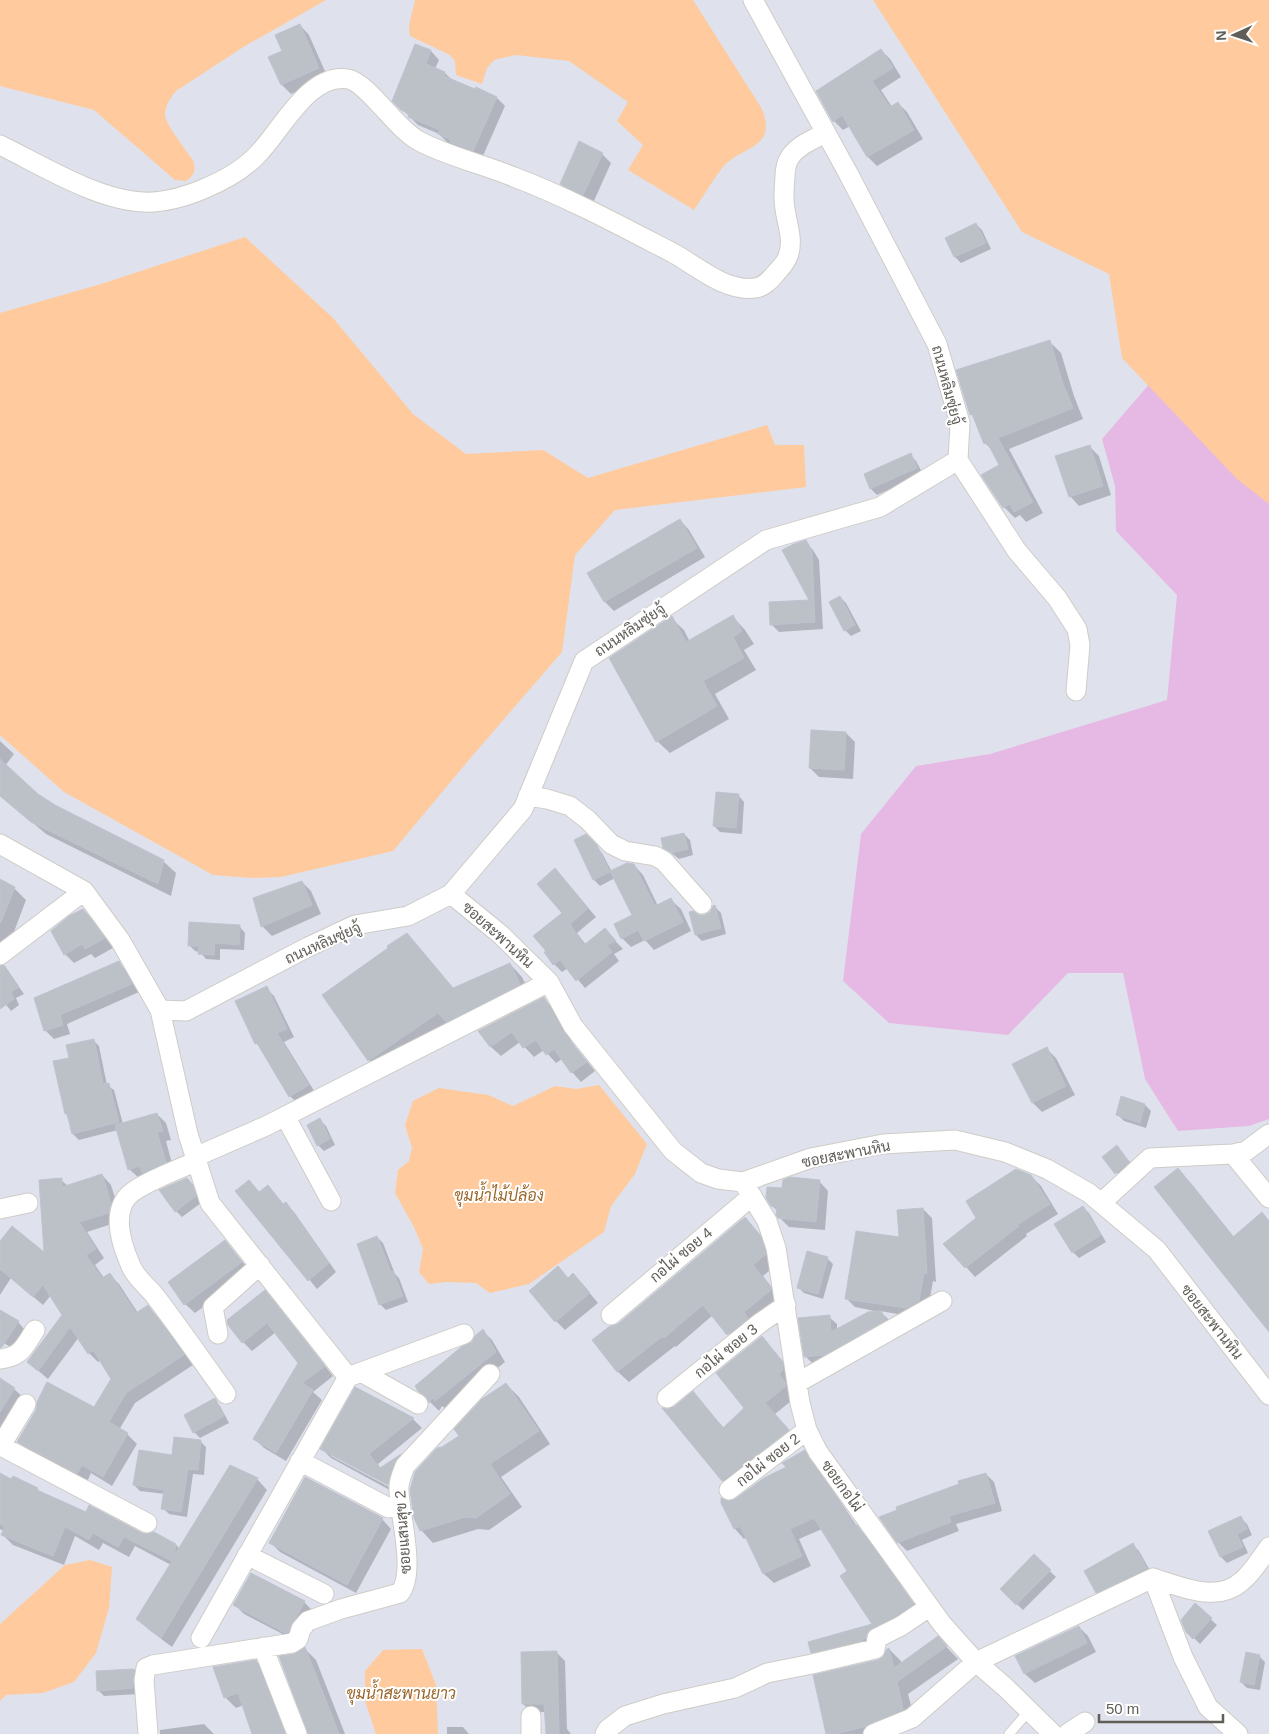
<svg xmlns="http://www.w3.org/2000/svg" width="1269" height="1734" font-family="Helvetica,Sarabun,sans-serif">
	<rect width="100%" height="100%" fill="#dfe2ed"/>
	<!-- green -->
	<path fill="#e6b9e5" d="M1157 375 1269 399V1119L1249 1126 1178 1131 1145 1079 1123 973H1068L1008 1035 889 1023 843 981 861 834 916 766 990 754 1167 700 1177 595 1116 531 1115 486 1102 439Z"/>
	<!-- water -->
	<path fill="#ffca9d" d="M0 0H326L245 46 176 91C170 98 165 106 165 116 166 124 187 152 193 160 196 170 195 175 186 181L175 180 94 110 0 86Z
		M415 0H693L762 109C776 145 750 145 728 162 719 169 702 199 694 210L628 170 643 145 617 121 628 102 569 61 516 55 494 60 487 68 482 84 456 75 455 61 450 55 410 36C407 24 413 12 415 0Z
		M873 0H1269V504L1237 479 1122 358 1109 274 1022 232Z
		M245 237 333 318 413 414 466 454 543 450 588 478 767 425 775 445H804L806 487 615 510 575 555 562 652 468 761 393 851 281 877 251 878 213 875 64 792 0 735V313L101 284Z
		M599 1085 647 1144 635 1174 611 1206 604 1232 529 1284 490 1293 476 1283 447 1282 429 1284 419 1272 423 1249 414 1227 395 1193 398 1170 409 1161 412 1148 405 1125 413 1101 439 1088 488 1095 513 1106 555 1086 576 1089Z
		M90 1560 112 1567 109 1608 96 1653 74 1682 43 1693 6 1695 0 1701V1624L65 1565Z
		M422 1649 436 1685 438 1734H376L365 1701V1671L383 1650Z"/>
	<!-- shadow -->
	<path fill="#0003" fill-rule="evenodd" d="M300 25 309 35 328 78 291 94 282 85 284 51Z
		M416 46 431 51 439 60 435 69 445 73 453 81 497 98 505 106 482 158 460 150 456 146 448 143 439 134 418 125 394 101Z
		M881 50 890 59 901 77 881 90 892 107 898 103 907 112 923 139 877 166 868 157 850 126 843 130 834 121Z
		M602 154 611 163 593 203 570 193 561 184Z
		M976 224 982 230 991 249 961 263 955 257 946 238Z
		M1050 342 1061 353 1074 396 1083 419 1009 449 1043 513 1026 522 1020 515 1015 518 1004 507 1001 466 993 451 985 443 976 419 971 414Z
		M1089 446 1099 456 1111 495 1079 506 1070 496Z
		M910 455 916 461 923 474 877 495 871 489 865 475Z
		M680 520 689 530 705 557 614 611 605 602 589 574Z
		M805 542 813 550 819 560 823 629 779 632 771 624 811 601Z
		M840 597 846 603 861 631 851 636 845 630Z
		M733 617 745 630 754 644 744 650 756 670 715 694 729 719 670 753 657 741 671 618 684 630 690 642Z
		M846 733 855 742 853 779 819 777 810 768Z
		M0 741 14 754 5 766 37 795 55 806 163 861 176 873 171 896 46 834 0 795Z
		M738 795 744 802 742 834 720 832 714 826Z
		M684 834 690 840 693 855 679 859 664 847Z
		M586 836 602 853 612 872 634 865 643 875 658 906 671 900 681 909 691 931 654 950 645 940 631 947 622 938 633 916 615 878 600 886 594 880 576 841Z
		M563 878 596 917 577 933 586 945 605 930 623 949 614 954 619 961 585 988 568 968 562 972 554 964 564 914Z
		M0 881 14 888 26 900 6 953 0 957Z
		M302 882 311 891 321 914 272 936 263 927 254 899Z
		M715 907 721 913 726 934 702 941 696 935 699 916H705L711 913Z
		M83 910 92 919 113 948 95 958 91 954 74 963 65 954Z
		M239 926 245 933 244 950 220 949V960L206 959 200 952 195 951 189 945Z
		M407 935 454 989 510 964 522 977 532 997 382 1073 369 1060 324 996Z
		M119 963 127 971 139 992 67 1024 70 1034 54 1039 45 1030 36 999Z
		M7 970 24 994 16 998 19 1005 11 1011 0 997V975Z
		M266 988 274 996 294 1037 284 1042 316 1094 298 1104 290 1096 263 1050 256 1043Z
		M544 999 553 1008 573 1044 595 1071 581 1082 572 1072 562 1059 556 1063 544 1050 534 1057 520 1042 501 1056 491 1047 480 1031Z
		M93 1040 99 1046 107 1085 114 1090 123 1124 157 1114 166 1123 171 1140 166 1141 174 1171 139 1178 129 1169 118 1130 79 1140 73 1134 69 1116 66 1114 70 1059Z
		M1046 1048 1056 1058 1075 1095 1042 1112 1033 1103 1014 1065Z
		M1145 1105 1151 1111 1146 1128 1124 1121 1118 1115Z
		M320 1120 326 1126 335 1145 324 1151 318 1145Z
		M1117 1147 1135 1168 1122 1179 1104 1157Z
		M1178 1170 1190 1182 1234 1237 1269 1221V1330Z
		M102 1175 111 1185 120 1213 118 1222 87 1232 104 1258 95 1265 104 1278 110 1275 119 1284 138 1313 148 1307 157 1316 193 1365 135 1403 119 1430 127 1434 137 1444 112 1486 91 1473 87 1482 28 1451 19 1442 95 1408 112 1379 101 1361 98 1362 89 1353 79 1337 48 1379 28 1362 64 1315 51 1295 43 1305 11 1278 0 1295V1243L45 1254 61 1180 68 1186Z
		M1031 1176 1041 1186 1058 1214 1026 1234 1027 1236 975 1277 966 1267Z
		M249 1181 260 1193 268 1186 284 1205 286 1204 294 1212 336 1272 317 1289 237 1191Z
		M819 1181 828 1191 825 1230 789 1227 779 1217 778 1211 772 1206 783 1189Z
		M193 1185 198 1193 201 1203 182 1217 176 1211Z
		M1083 1207 1089 1213 1106 1242 1079 1258 1073 1252Z
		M923 1209 932 1218 936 1282 933 1281 928 1310 915 1317 880 1311 889 1320 893 1328 813 1364 805 1356 829 1317 837 1324V1330L879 1312 855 1307 846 1298 901 1238Z
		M756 1230 770 1247 776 1265 763 1276 781 1299 739 1345 713 1315 676 1347 675 1346 629 1382 618 1372 594 1340 619 1325Z
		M377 1237 383 1243 395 1274 399 1278 408 1302 386 1310 380 1304Z
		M225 1241 251 1272 195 1313 185 1304 169 1282Z
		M827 1258 833 1264 823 1299 804 1293 798 1287Z
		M569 1279 582 1284 598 1303 565 1330 556 1321Z
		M265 1292 274 1301 333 1376 313 1392 322 1400 286 1461 264 1448 255 1439 300 1363 276 1332 252 1351 243 1342Z
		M0 1311 18 1322 27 1332 16 1350 0 1341Z
		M483 1331 492 1340 505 1362 446 1409 442 1406 439 1411 419 1391 473 1342Z
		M762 1337 793 1373 796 1397 775 1414 799 1441 734 1491 723 1481 665 1410 674 1408 693 1393 724 1428 746 1408Z
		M0 1380 14 1389 24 1398 0 1436Z
		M506 1384 519 1397 550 1444 501 1477 522 1507 489 1530 478 1529 433 1543 421 1530 443 1448 461 1436Z
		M356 1389 413 1419 422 1428 378 1464 381 1469 401 1455 410 1464 397 1494 331 1458 322 1449ZM331 1454 394 1487 393 1489 331 1456Z
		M214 1400 220 1406 229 1423 200 1438 194 1432 185 1415Z
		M200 1441 206 1447 204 1475 193 1474 187 1517 169 1514 163 1508 165 1494 140 1491 134 1485 173 1456Z
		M804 1452 814 1462 858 1528 866 1536 922 1615 871 1650 822 1662 812 1652 874 1625 848 1572 822 1529 799 1539 811 1566 774 1583 764 1574 747 1537 744 1539 735 1529 723 1503 730 1502 788 1467Z
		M986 1474 994 1482 1002 1511 956 1524 959 1531 907 1551 898 1542Z
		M0 1475 37 1489 42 1494 86 1513 141 1534 176 1545 180 1549 257 1479 267 1490 172 1647 148 1629 138 1619 171 1565 135 1546 129 1557 103 1543 99 1550 75 1536 64 1565 13 1545 3 1535 4 1531 0 1529Z
		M1241 1518 1247 1524 1252 1535 1242 1540 1248 1553 1227 1563 1221 1557Z
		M382 1519 391 1529 356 1593 280 1552 271 1543Z
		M1133 1545 1139 1551 1152 1574 1103 1598 1097 1592Z
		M1034 1556 1056 1577 1023 1610 1001 1589Z
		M251 1574 304 1602 314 1612 296 1641 244 1614 234 1604Z
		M1195 1605 1217 1625 1200 1644 1187 1631Z
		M1079 1627 1088 1636 1096 1652 1035 1683 1025 1674 1017 1656Z
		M938 1638 958 1659 908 1694 915 1721 883 1734H828L878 1661 884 1658 889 1649 901 1661V1664Z
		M305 1649 316 1660 345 1734H309L295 1655Z
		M556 1652 565 1661 567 1729 571 1734H547L546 1712H532L523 1704Z
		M1259 1656 1265 1662 1260 1690 1247 1688 1241 1682Z
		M256 1661 267 1673 291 1734H254L244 1705 236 1708 225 1697Z
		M134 1670 140 1676 139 1694 104 1696 98 1690 97 1672Z
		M204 1724 214 1734H160V1730Z
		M447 1727H463L469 1734H447Z"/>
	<!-- building -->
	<path fill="#bcc0c7" stroke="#bdc3d1" d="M300 24 319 68 281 85 268 57 282 51 275 35Z
		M415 44 431 50 426 64 445 72 444 76 475 89 476 87 497 97 473 151 450 142 451 140 438 134 440 130 408 117 409 114 401 110 392 101Z
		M881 49 893 68 872 81 890 107 898 102 914 130 867 157 842 115 833 122 816 91Z
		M579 141 603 153 583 195 560 184Z
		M976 223 986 243 954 257 945 238Z
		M1050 340 1063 384 1073 408 998 438 1033 502 1014 512 1010 504 1003 508 981 475 999 465 987 442 984 444 972 414 970 415 956 370Z
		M1090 445 1103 486 1069 497 1055 456Z
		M911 453 917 468 870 489 864 474Z
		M680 519 697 548 604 602 587 573Z
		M806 540 812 551 815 622 770 625 769 602 809 600 782 550 794 544Z
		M840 596 855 625 844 631 829 602Z
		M733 615 742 631 733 637 744 658 703 681 717 706 656 742 609 658 672 616 686 642Z
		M811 730 846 732 844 770 809 768Z
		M0 759 38 794 55 805 164 860 158 884 31 822 0 796Z
		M716 792 739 794 736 828 713 826Z
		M684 833 688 849 672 853 663 848 661 838Z
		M586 834 597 845 610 872 593 880 574 840Z
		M627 863 634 864 655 906 671 898 683 922 644 941 638 930 621 939 614 924 632 915 610 871Z
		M555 868 588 908 570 924 584 945 605 928 616 941 607 945 612 952 576 981 560 960 553 965 544 952 546 951 533 936 562 913 537 884Z
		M0 879 15 887 1 922H0Z
		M302 881 312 905 261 927 253 898Z
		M715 905 721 928 695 935 689 912 693 911 699 915H705L710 912 713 906Z
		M83 909 105 938 85 949 82 944 64 955 51 931 69 916Z
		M189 922 240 925 239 945 215 943 214 955 198 954 199 946H188Z
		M407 933 453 988 510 963 520 984 446 1022 438 1013 368 1061 322 995 388 948 387 946Z
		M119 961 132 984 60 1015 63 1025 44 1031 34 998Z
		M4 965 19 987 11 992 14 999 0 1009V966Z
		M267 986 287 1029 277 1033 309 1085 289 1097 257 1043 255 1044 235 1001Z
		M544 997 564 1033 587 1062 571 1073 554 1049 546 1055 536 1040 523 1048 512 1032 490 1047 478 1031Z
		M94 1039 103 1084 109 1083 119 1122 72 1134 67 1114H65L53 1061 69 1058 66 1045Z
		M1047 1047 1066 1086 1032 1103 1012 1064Z
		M1121 1096 1145 1104 1140 1123 1116 1115Z
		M157 1113 163 1131 157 1132 166 1162 142 1173 140 1166 128 1170 115 1125Z
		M320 1118 330 1139 317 1146 307 1125Z
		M1117 1145 1129 1162 1115 1174 1102 1157Z
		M1178 1168 1233 1237 1262 1212 1269 1221V1332L1154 1187Z
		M1016 1169 1031 1175 1050 1204 1018 1224 1019 1226 965 1268 943 1244 976 1218 966 1201Z
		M102 1174 111 1203 109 1213 79 1222 96 1249 86 1255 102 1278 110 1273 136 1313 148 1305 184 1355 126 1393 109 1422 128 1433 103 1477 82 1465 77 1474 17 1442 36 1410 37 1402 47 1382 94 1407 111 1379 93 1350 88 1354 70 1327 38 1371 27 1362 62 1315 43 1285 33 1297 0 1269V1241L12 1226 44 1252 39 1180 62 1178V1187Z
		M790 1177 820 1180 816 1222 778 1218 776 1215 777 1207 771 1206 766 1198 767 1187 782 1188 783 1180Z
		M187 1178 193 1185 196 1196 175 1212 159 1190Z
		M249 1180 259 1192 268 1185 283 1204 286 1202 329 1263 308 1281 235 1191Z
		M1083 1206 1101 1235 1072 1253 1054 1224Z
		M923 1208 927 1274 924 1273 919 1301 906 1308 845 1299 856 1231 899 1237 897 1210Z
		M745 1217 760 1235 765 1251 766 1254 753 1265 771 1287V1290L744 1312 748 1318 727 1335 703 1305 664 1338 663 1336 617 1372 592 1340 610 1326 618 1324Z
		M377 1236 391 1272 393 1271 403 1296 379 1305 357 1244Z
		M225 1240 242 1262 184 1305 168 1282Z
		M807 1251 828 1257 818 1294 797 1288Z
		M558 1266 568 1278 573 1273 590 1293 555 1322 529 1291Z
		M265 1290 325 1366 302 1383 313 1390 276 1453 253 1439 298 1363 267 1323 242 1343 228 1325 227 1320Z
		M0 1310 19 1321 2 1347 0 1348Z
		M881 1311 886 1320 824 1355 804 1357 798 1318 830 1315 831 1332 868 1312Z
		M483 1329 496 1352 435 1401 433 1397 429 1403 427 1398 418 1391 415 1386 461 1347 472 1342 475 1336Z
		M762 1336 782 1361 783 1370 779 1374 785 1382 786 1386 765 1403 789 1430 722 1481 662 1408 668 1409 674 1407 693 1391 723 1428 744 1408 716 1373Z
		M0 1378 15 1388 0 1412Z
		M506 1383 539 1431 490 1464 510 1494 476 1518 465 1517 420 1531 414 1518 410 1490 415 1472 437 1448 442 1447 459 1436 454 1429 482 1399Z
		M355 1387 414 1418 369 1454 380 1468 401 1454 395 1462 388 1485 320 1449Z
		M215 1398 224 1416 193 1433 184 1415Z
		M174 1437 201 1440 198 1470 188 1469 181 1512 161 1509 164 1490 133 1485 139 1450 172 1455Z
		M805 1450 840 1502 854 1526 857 1525 913 1604 895 1616 872 1628 868 1632 866 1638 861 1641 811 1653 808 1642 872 1624 840 1576 847 1571 814 1518 790 1529 802 1556 763 1574 740 1526 734 1529 721 1503V1498L730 1501 735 1499 764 1478 786 1467 782 1463Z
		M230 1465 258 1478 161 1638 136 1619 172 1561 124 1537 118 1547 93 1533 89 1540 65 1527 53 1556 1 1535 5 1527 0 1524V1473L11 1479 13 1476 38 1488 37 1490 86 1512 89 1505 142 1533 148 1534 154 1532 176 1544 174 1556Z
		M986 1473 995 1503 949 1516 951 1522 897 1543 879 1517 897 1510 896 1507 959 1484 958 1481Z
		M305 1477 383 1518 347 1585 269 1543Z
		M1241 1516 1247 1529 1237 1534 1243 1547 1220 1557 1208 1531Z
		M1133 1543 1147 1568 1096 1593 1084 1571Z
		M1034 1554 1051 1570 1016 1605 1000 1589Z
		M251 1573 305 1601 288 1632 285 1633 233 1605Z
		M1195 1603 1212 1618 1193 1639 1186 1632 1181 1620Z
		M1079 1626 1087 1643 1024 1674 1015 1656Z
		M938 1636 947 1646 897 1682 903 1709 869 1724 864 1727 835 1734H826L813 1675 878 1660 883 1657 887 1649 889 1648 894 1668Z
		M305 1647 339 1734H308L279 1656 294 1654Z
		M557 1651 559 1734H546L544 1704H522L521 1652Z
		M1246 1652 1260 1655 1254 1685 1240 1682Z
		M256 1660 285 1734H252L238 1693 224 1698 213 1667Z
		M134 1669 133 1688 97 1691 96 1671Z"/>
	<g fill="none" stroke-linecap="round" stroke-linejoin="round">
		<defs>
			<path id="service" d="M1009 1734 1029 1711"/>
			<path id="minor" d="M0 145C41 165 97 200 143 202 178 204 234 180 258 154 281 131 309 72 348 79 368 83 396 129 419 141 449 157 483 164 514 177 569 198 621 226 673 253 697 266 725 292 755 288 764 287 770 280 776 273 780 268 786 263 788 256 794 241 787 224 785 209 783 198 784 188 785 177 785 170 786 163 790 157 798 145 814 139 825 133
				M958 460 1017 551 1057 598 1077 629 1080 645 1076 691
				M528 796 547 799 570 806 588 820 611 844 625 851 655 856 664 861 702 904
				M0 844 84 891 120 940 160 1010 186 1011 308 947 355 925 408 916 451 894 523 809 584 661 766 540 880 507 958 460 960 423 937 344 848 173 753 0
				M451 894 500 934 549 982 573 1026 673 1151 701 1173 718 1179 743 1182 811 1158 883 1144 955 1140 1005 1152 1047 1169 1089 1193 1157 1250 1269 1395
				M0 955 84 891
				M160 1010 188 1134 210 1203 348 1377
				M285 1116 331 1201
				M1233 1154 1269 1198
				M195 1157 266 1126 549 982
				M197 1161C181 1168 140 1184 129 1195 111 1213 122 1246 131 1266 135 1277 147 1286 155 1296 179 1327 202 1361 226 1394
				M743 1182 767 1221 776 1248 800 1403 807 1430 818 1452 942 1624 976 1662 1005 1687 1053 1734
				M1101 1203 1150 1158 1233 1154 1246 1151 1269 1134
				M0 1209 28 1203
				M611 1315 752 1196
				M218 1334 213 1307 260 1265
				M0 1359C21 1357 24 1347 35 1330
				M361 1372 418 1404
				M797 1383 942 1301
				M667 1398 760 1323 786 1305
				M1 1446 147 1523
				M0 1447 26 1404
				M300 1461 389 1508
				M729 1490 807 1430
				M247 1555 324 1594
				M1153 1578C1180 1586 1217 1604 1242 1581 1253 1572 1261 1558 1269 1547
				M201 1638 348 1377 464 1334
				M263 1647 297 1734
				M148 1734 144 1680 146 1668 153 1665 292 1643 298 1639 301 1629 308 1621 341 1609 400 1593C416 1572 400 1517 399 1491 398 1482 402 1474 405 1466L490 1374
				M531 1734V1716
				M605 1734 608 1729 625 1716 663 1704 735 1688 767 1673 812 1664 875 1649 877 1638 901 1626 929 1607
				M873 1734 912 1718 976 1662 1153 1578 1183 1657 1208 1707 1238 1734
				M1067 1734 1085 1722"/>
		</defs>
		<!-- service casing -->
		<use href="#service" stroke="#ceccc6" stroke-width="11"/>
		<!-- minor casing -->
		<use href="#minor" stroke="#ceccc6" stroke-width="21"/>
		<!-- service -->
		<use href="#service" stroke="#fff" stroke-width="9"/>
		<!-- minor -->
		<use href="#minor" stroke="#fff" stroke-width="19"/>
	</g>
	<g text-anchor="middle" stroke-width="4" stroke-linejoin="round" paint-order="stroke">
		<!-- street labels -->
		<g font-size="15" fill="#615e58" stroke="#fff">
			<text transform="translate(947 385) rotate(75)" y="5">ถนนหลิมซุ่ยจู้</text>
			<text transform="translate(630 630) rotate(-34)" y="5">ถนนหลิมซุ่ยจู้</text>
			<text transform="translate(498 935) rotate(42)" y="5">ซอยสะพานหิน</text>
			<text transform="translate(323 943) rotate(-24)" y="5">ถนนหลิมซุ่ยจู้</text>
			<text transform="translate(846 1154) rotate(-11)" y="5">ซอยสะพานหิน</text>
			<text transform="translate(681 1255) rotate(-40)" y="5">กอไผ่ ซอย 4</text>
			<text transform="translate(1212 1322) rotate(52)" y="5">ซอยสะพานหิน</text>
			<text transform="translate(726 1351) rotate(-39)" y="5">กอไผ่ ซอย 3</text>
			<text transform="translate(768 1460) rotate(-38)" y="5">กอไผ่ ซอย 2</text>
			<text transform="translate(842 1486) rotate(54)" y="5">ซอยกอไผ่</text>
			<text transform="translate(403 1532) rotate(-94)" y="5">ซอยแสนสุข 2</text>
		</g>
		<!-- water labels -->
		<g font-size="16" font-style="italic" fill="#9b692f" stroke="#fff">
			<text x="499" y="1201">ขุมน้ำไม้ปล้อง</text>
			<text x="401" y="1699">ขุมน้ำสะพานยาว</text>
		</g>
	</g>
	<!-- north arrow -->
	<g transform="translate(1234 35) rotate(267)" stroke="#ffffff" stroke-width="4" paint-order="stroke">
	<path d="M0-4L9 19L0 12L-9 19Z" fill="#615e58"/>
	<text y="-8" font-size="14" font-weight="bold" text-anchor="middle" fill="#615e58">N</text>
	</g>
	<!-- scale -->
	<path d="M1099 1714v8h124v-8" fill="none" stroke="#615e58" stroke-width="2.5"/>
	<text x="1106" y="1714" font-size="15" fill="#615e58" stroke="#ffffff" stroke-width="4" paint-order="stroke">50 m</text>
</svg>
